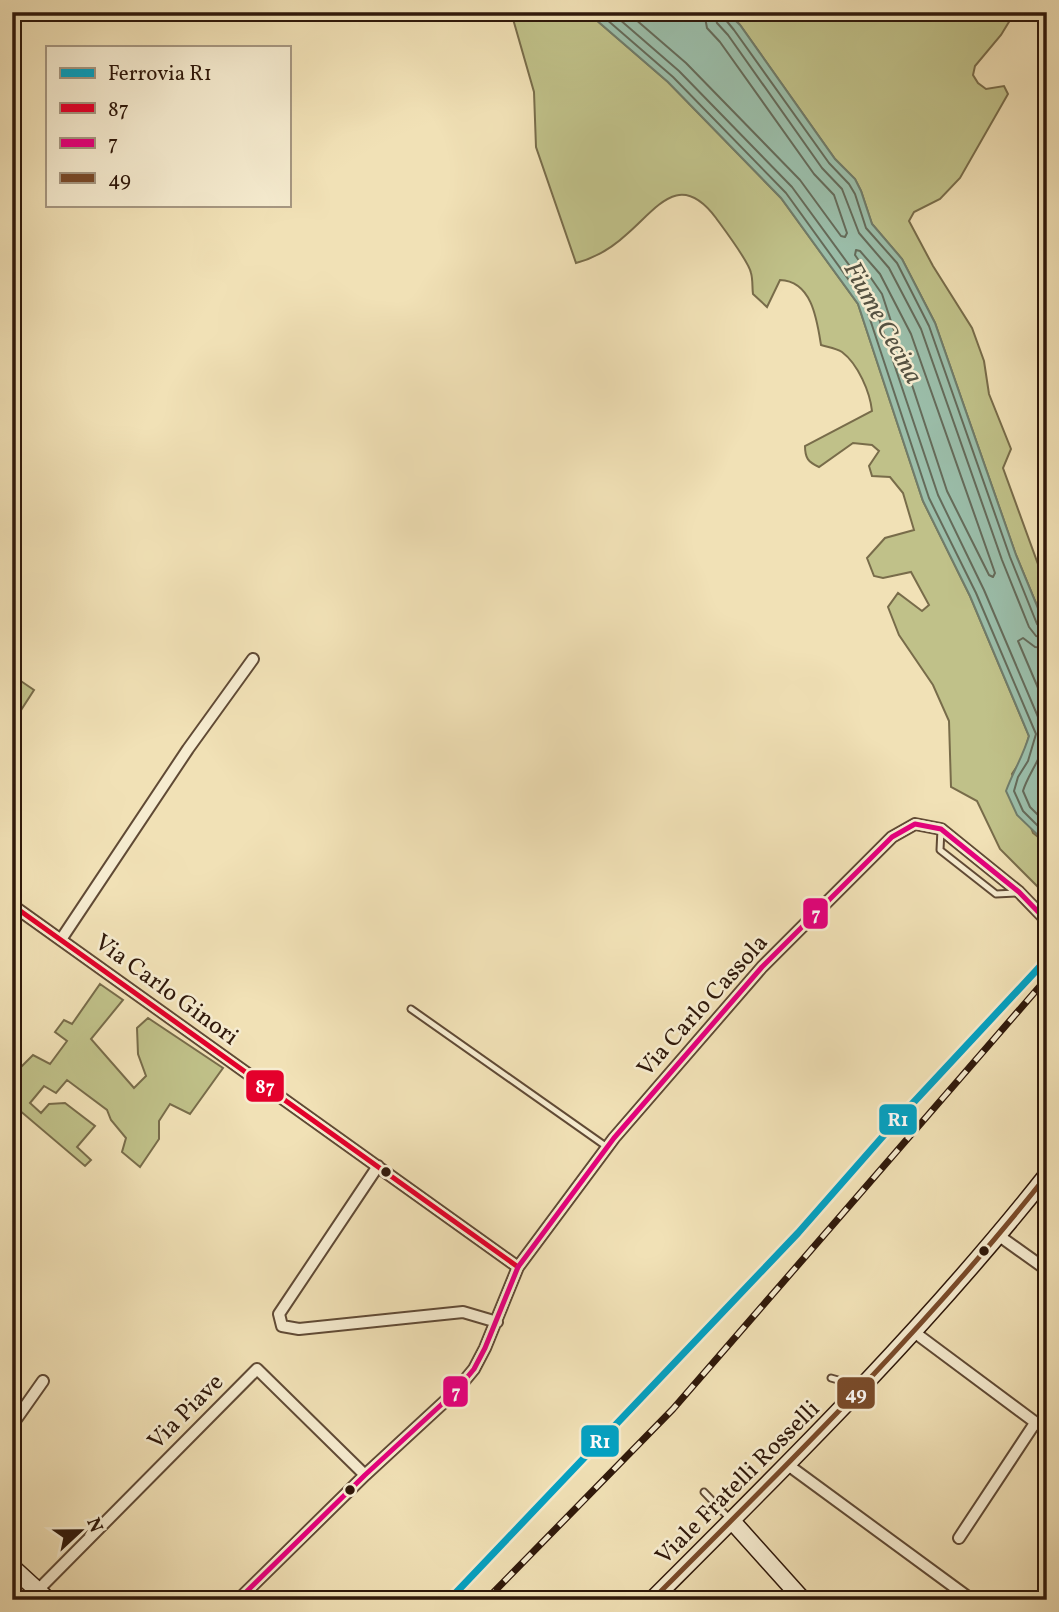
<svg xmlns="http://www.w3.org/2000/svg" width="1059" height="1612" font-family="Vollkorn,serif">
	<rect width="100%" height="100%" fill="#f1e1b6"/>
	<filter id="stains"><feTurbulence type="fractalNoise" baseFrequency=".00286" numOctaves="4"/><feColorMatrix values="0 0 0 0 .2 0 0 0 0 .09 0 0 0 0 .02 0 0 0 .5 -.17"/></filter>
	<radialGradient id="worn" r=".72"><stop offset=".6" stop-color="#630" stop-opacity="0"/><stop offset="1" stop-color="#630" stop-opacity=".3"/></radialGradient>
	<!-- green -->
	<path fill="#c0c189" stroke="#786c4a" stroke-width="2" d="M511 12H587L668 82 781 198 858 304 923 501 970 596 1029 736 1022 759 1012 774 1033 833 1047 844V896L1000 849 977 801 951 787 949 721 933 685 899 635 888 607 898 593 922 611 929 605 911 572 883 578 874 576 867 558 885 538 914 530 903 493 890 477 872 476 869 466 879 451 872 445 853 443 819 467C808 462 805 458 805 446L872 411C870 392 858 364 842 352 836 348 827 347 821 345 817 320 812 281 780 280L767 307 753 294C752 287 753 280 751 273 749 262 724 229 716 218 680 170 658 207 627 234 612 248 595 258 576 263L536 147 534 92Z
		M728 12H1015L1001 35 975 66 973 75 978 83 986 89 1004 86 1008 94 960 178 940 199 914 212 909 221 933 266 972 328 984 361 989 394 1011 449 1003 468 1047 589V630L1016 555 935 323 902 259 872 224 861 191 855 179 835 159 740 25Z
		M12 675 34 690 12 724Z
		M100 984 123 1000 91 1039 134 1088 146 1076 138 1054 137 1028 148 1018 223 1068 190 1114 170 1104 159 1121V1139L140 1167 122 1152 126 1138 111 1120 107 1110 67 1080 56 1093 44 1086 30 1103 41 1113 49 1104 65 1103 95 1126 77 1147 91 1160 85 1166 18 1109 12 1115V1076L33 1055 50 1064 67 1041 55 1032 64 1020 72 1024Z"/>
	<!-- water -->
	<path fill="#9bbeaa" stroke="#707c6a" stroke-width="2" d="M587 12H727L740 25 835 159 855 179 861 191 872 224 902 259 935 323 1016 555 1047 630V844L1017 815 1006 791C1013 772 1023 756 1029 736L970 596 923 501 858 304 781 198 668 82Z"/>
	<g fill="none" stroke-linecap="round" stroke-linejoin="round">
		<!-- shore -->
		<path stroke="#656b5a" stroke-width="2" d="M598 12 673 77 786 193 864 301 929 498 976 593 1036 734 1028 761 1018 777 1014 791 1023 811 1047 835
			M611 12 679 71 792 187 871 295 938 495 984 590 1044 731C1047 753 1029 771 1023 791L1030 807 1047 824
			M627 12 686 63 800 180 841 236 845 237 847 233 834 195 814 174 720 42 707 28 704 12
			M714 12 717 23 728 35 822 168 842 189 859 233 889 268 921 329 1002 560 1029 627 1036 636 1047 638
			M723 12 725 19 734 30 829 163 849 184 855 194 866 228 897 263 929 326 1010 557 1037 624 1041 628 1047 629
			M856 250 860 251 880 274 911 334 995 573 993 577 989 575 947 491 882 294 855 255Z
			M1047 648 1035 647 1023 638 1018 641 1047 709"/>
		<defs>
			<path id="lane" d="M941 829 940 850 996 894 1016 893
				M411 1009 607 1147
				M831 1378 859 1386
				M704 1492 729 1518"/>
			<path id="street" d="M12 905 518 1267
				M62 938 188 749 253 659
				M378 1166 279 1314 282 1326 299 1329 463 1312 497 1322
				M998 1235 1047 1270
				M914 1332 1047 1431
				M12 1425 43 1381
				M788 1465 972 1600
				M959 1538 1035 1423
				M38 1590 257 1369 365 1475
				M238 1600 365 1475 455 1392 474 1369 485 1348 518 1267 614 1138 762 967 892 837 915 824 941 829 1019 892 1047 921"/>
			<path id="secondary" d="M732 1521 803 1600
				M12 1567 48 1600
				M652 1600C789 1463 927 1327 1047 1175"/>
		</defs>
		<!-- lane casing -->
		<use href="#lane" stroke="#604a35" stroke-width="9"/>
		<!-- street casing -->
		<use href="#street" stroke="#604a35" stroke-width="14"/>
		<!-- secondary casing -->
		<use href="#secondary" stroke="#2f180a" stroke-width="19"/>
		<!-- lane -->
		<use href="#lane" stroke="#f6ecd0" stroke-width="5"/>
		<!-- street -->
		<use href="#street" stroke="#f6ecd0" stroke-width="10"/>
		<!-- secondary -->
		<use href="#secondary" stroke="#f6ecd0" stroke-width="16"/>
		<defs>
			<path id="rail" d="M486 1600 673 1409 1047 978"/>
		</defs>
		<!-- rail casing -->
		<use href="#rail" stroke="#2f180a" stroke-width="7"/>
		<!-- rail -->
		<use href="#rail" stroke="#f6ecd0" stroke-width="4.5" stroke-dasharray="13" stroke-linecap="butt"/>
		<defs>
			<path id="bus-1" d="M12 905 518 1267"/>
			<path id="bus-2" d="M238 1600 365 1475 455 1392 474 1369 485 1348 518 1267 614 1138 762 967 892 837 915 824 941 829 1019 892 1047 921"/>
			<path id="bus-3" d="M652 1600C789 1463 927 1327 1047 1175"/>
		</defs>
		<!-- bus-1 casing -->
		<use href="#bus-1" stroke="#f6ecd0" stroke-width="10"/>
		<!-- bus-2 casing -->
		<use href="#bus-2" stroke="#f6ecd0" stroke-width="10"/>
		<!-- bus-3 casing -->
		<use href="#bus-3" stroke="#f6ecd0" stroke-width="10"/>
		<!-- bus-1 -->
		<use href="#bus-1" stroke="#e4002b" stroke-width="5"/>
		<!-- bus-2 -->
		<use href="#bus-2" stroke="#e5007d" stroke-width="5"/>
		<!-- bus-3 -->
		<use href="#bus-3" stroke="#7a4b2a" stroke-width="5"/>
		<defs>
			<path id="rail-1" d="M449 1600 798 1233 899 1118 1047 959"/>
		</defs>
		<!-- rail-1 casing -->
		<use href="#rail-1" stroke="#f6ecd0" stroke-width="12"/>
		<!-- rail-1 -->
		<use href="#rail-1" stroke="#02a2c4" stroke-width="7"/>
	</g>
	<!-- markers -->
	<g fill="#2f180a" stroke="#f6ecd0" stroke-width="2.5">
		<circle cx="386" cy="1172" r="6"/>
		<circle cx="984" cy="1251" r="6"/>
		<circle cx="350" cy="1490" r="6"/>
	</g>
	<g text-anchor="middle" stroke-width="5" stroke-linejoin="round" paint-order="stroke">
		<!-- street labels -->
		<g font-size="24" fill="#2f180a" stroke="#f6ecd0">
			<text transform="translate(167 989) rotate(36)" y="8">Via Carlo Ginori</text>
			<text transform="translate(702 1005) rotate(-48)" y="8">Via Carlo Cassola</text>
			<text transform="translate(185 1411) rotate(-45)" y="8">Via Piave</text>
			<text transform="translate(737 1482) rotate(-45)" y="8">Viale Fratelli Rosselli</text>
		</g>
		<!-- water labels -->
		<g font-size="26" font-style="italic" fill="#555242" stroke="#f6ecd0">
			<text transform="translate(884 322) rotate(61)" y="9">Fiume Cecina</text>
		</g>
	</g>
	<g stroke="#f6ecd0" stroke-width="2.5">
		<rect x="802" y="897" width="27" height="33" rx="7" fill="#e5007d"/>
		<rect x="245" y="1069" width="40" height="34" rx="7" fill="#e4002b"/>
		<rect x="878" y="1103" width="40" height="33" rx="7" fill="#02a2c4"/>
		<rect x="442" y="1375" width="27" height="33" rx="7" fill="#e5007d"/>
		<rect x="836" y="1376" width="40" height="34" rx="7" fill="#7a4b2a"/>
		<rect x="580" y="1424" width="40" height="34" rx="7" fill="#02a2c4"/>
	</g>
	<g font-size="19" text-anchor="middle" font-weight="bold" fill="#fff">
		<text x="816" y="920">7</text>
		<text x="265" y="1093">87</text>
		<text x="898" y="1126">R1</text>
		<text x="456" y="1398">7</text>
		<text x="856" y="1400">49</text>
		<text x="600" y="1448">R1</text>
	</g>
	<!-- margin -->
	<rect width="1059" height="1612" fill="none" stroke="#f1e1b6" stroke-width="42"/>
	<rect x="14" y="14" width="1031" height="1584" fill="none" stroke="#2f180a" stroke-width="3.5"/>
	<rect x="21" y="21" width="1017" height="1570" fill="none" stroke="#2f180a" stroke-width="2"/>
	<!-- legend -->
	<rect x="46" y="46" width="245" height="161" fill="#f6ecd0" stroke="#a69781" stroke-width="2"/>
	<rect x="60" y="68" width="35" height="10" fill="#02a2c4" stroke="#a69781" stroke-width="2"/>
	<text x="108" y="80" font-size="21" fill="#2f180a">Ferrovia R1</text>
	<rect x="60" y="103" width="35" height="10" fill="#e4002b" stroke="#a69781" stroke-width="2"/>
	<text x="108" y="116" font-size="21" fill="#2f180a">87</text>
	<rect x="60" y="138" width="35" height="10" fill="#e5007d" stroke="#a69781" stroke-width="2"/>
	<text x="108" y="150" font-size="21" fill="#2f180a">7</text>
	<rect x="60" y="173" width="35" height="10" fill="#7a4b2a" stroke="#a69781" stroke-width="2"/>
	<text x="108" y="186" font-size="21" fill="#2f180a">49</text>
	<!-- north arrow -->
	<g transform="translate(80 1531) rotate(68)" stroke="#f6ecd0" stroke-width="5" paint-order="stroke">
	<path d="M0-5L12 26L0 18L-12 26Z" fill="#2f180a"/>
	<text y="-10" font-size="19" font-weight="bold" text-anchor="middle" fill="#2f180a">N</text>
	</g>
	<rect width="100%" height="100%" filter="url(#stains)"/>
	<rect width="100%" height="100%" fill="url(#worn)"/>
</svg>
